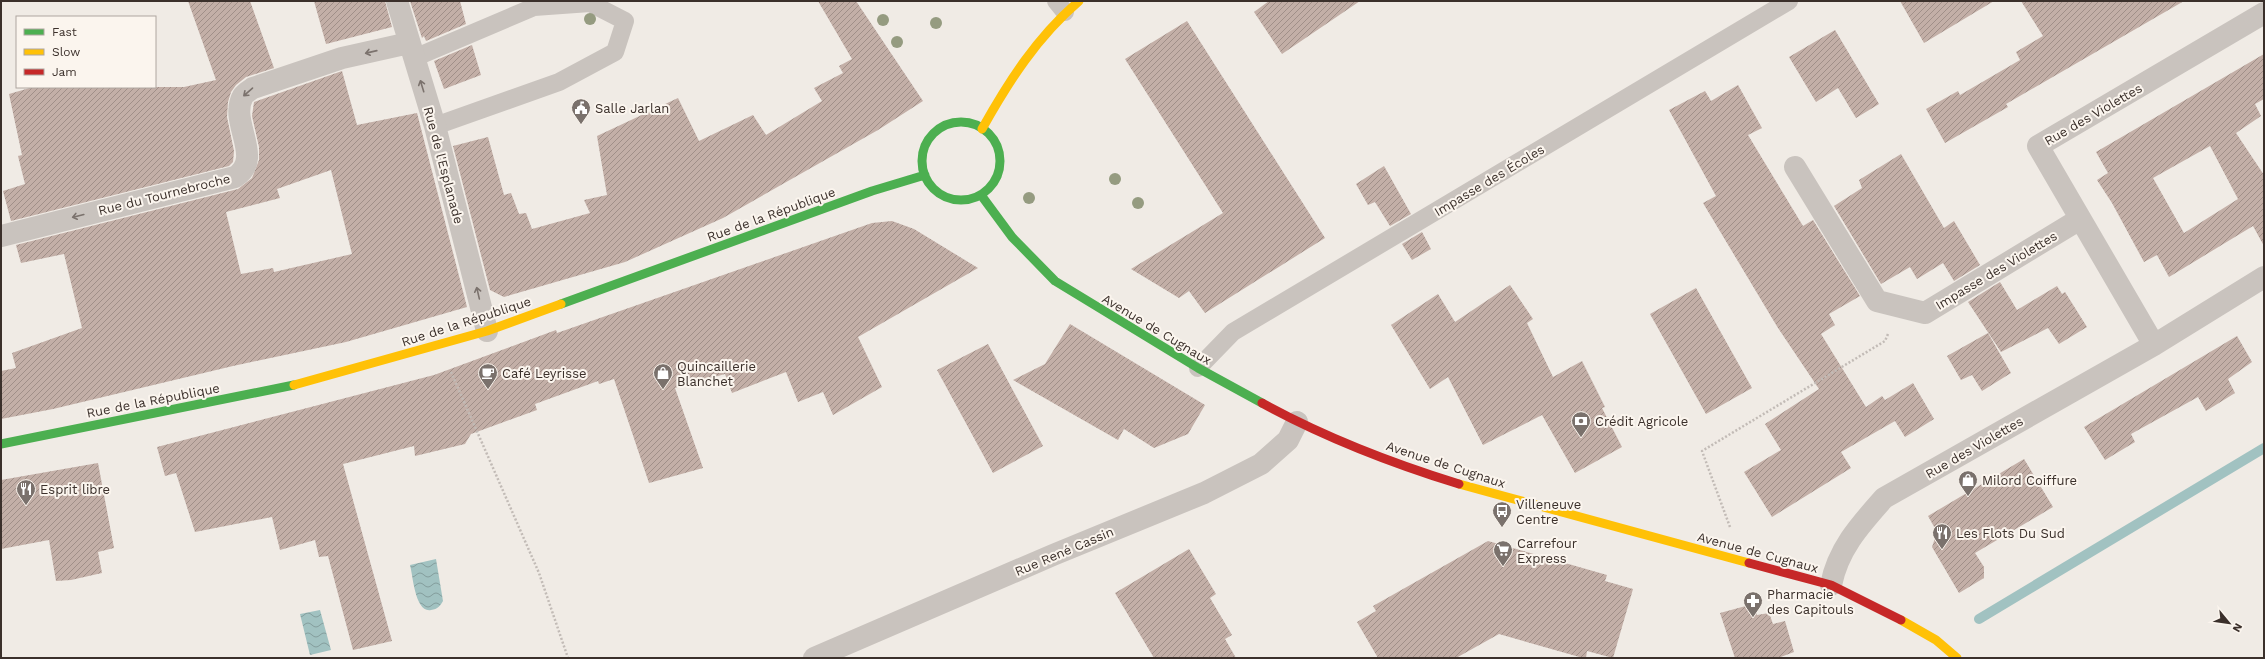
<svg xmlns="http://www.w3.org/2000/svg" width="2265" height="659" font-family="'Work Sans',sans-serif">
	<defs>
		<pattern id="water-waves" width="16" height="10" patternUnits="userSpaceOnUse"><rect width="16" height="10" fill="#a1c2c1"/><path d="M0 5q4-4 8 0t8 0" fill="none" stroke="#849e9d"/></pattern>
		<pattern id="building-hatch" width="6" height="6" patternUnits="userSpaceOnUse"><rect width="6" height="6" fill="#c3afa7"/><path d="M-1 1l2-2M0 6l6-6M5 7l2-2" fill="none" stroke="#a08f88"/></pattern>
	</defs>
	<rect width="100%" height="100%" fill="#f0ebe5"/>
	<!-- water -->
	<path fill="url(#water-waves)" d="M436 559 443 601C440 606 438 609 431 610 415 613 413 576 410 565Z
		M320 610 331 650 310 655 300 614Z"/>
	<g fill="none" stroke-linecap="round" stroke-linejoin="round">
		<!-- stream -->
		<path stroke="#a1c2c1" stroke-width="10" d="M1979 619 2264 448"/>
	</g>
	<!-- building -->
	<path fill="url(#building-hatch)" fill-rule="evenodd" d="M188 1H250L274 68 246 77 236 85 231 92 228 102 227 117 234 151 233 162 229 166 11 221 3 191 25 184 18 156 22 155 9 94 33 87H184L216 80Z
		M314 1H385L392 27 326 44Z
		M410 1H460L466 24 426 41 424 36 422 38Z
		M818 1H856L923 101 878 130 723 218 625 262 504 297 490 290 453 146 488 137 504 195 511 193 519 214 526 213 532 229 590 213 584 200 607 195 597 136 678 98 699 141 753 115 766 135 822 101 814 88 843 73 839 66 852 59Z
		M1269 1H1360L1282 54 1254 12Z
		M1900 1H1994L1924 43Z
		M2021 1H2184L2006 104 2008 107 1945 143 1926 109 1958 91 1960 95 2020 60 2016 52 2043 36Z
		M1187 21 1325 238 1205 313 1189 291 1179 298 1131 269 1223 213 1125 59Z
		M1835 30 1879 104 1856 118 1838 88 1816 102 1789 57Z
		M472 45 481 75 444 89 434 61Z
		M2264 54V99L2255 104 2261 116 2236 133 2264 175V246L2253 226 2169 277 2157 255 2144 262 2112 203 2097 180 2108 173 2096 152ZM2210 146 2238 199 2184 233 2153 178Z
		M342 71 357 125 417 113 467 307 346 342 233 366 53 409 1 419V371L16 368 12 353 82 328 64 254 21 263 16 245 238 189 252 178 259 160V147L252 116 254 102ZM331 170 352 254 274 272 273 268 241 274 226 212 280 198 277 189Z
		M1738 85 1762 128 1748 135 1803 226 1813 220 1860 296 1829 314 1835 325 1821 334 1866 407 1882 396 1885 400 1913 383 1934 419 1905 437 1895 421 1841 452 1851 468 1772 517 1744 472 1781 450 1765 424 1819 389 1778 328 1703 203 1716 196 1669 110 1705 91 1711 101Z
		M1901 154 1944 228 1954 221 1980 265 1954 281 1943 263 1917 279 1910 267 1881 284 1834 206 1862 188 1859 180Z
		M1384 166 1411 214 1390 226 1375 202 1368 205 1356 184Z
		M892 221 914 229 978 268 858 337 882 387 833 415 823 392 798 402 786 372 732 393 725 374 675 388 703 468 649 483 614 379 599 384 598 381 535 404 537 410 471 434 465 444 415 456 414 446 343 464 392 641 353 650 328 556 319 557 315 540 280 550 272 517 195 532 176 473 165 476 157 447 434 375 556 330 557 333 872 223Z
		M1422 232 1431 249 1412 260 1402 244Z
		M2000 282 2017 310 2057 286 2062 294 2065 292 2087 327 2059 344 2048 328 2001 352 1968 302Z
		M1510 285 1533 319 1527 323 1553 377 1582 361 1605 407 1602 408 1622 447 1575 473 1542 415 1483 445 1448 377 1430 389 1391 325 1438 294 1455 322Z
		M1696 288 1752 388 1706 414 1650 314Z
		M1070 324 1205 405 1188 434 1154 448 1124 429 1118 440 1013 380 1045 364Z
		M1988 333 2011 373 1982 391 1972 375 1961 380 1947 356Z
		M2237 336 2252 362 2228 379 2235 393 2206 411 2198 397 2131 434 2135 442 2105 460 2084 427Z
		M988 344 1043 446 993 473 937 370Z
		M2024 459 2053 507 1975 553 1984 567V578L1959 593 1932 547 1937 532 1928 516Z
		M98 463 114 548 98 552 102 573 71 580 56 581 49 540 1 549V480Z
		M1488 541 1607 575 1605 581 1633 589 1613 658 1587 651 1586 658H1583L1499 634 1456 658H1378L1357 622 1376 611 1373 606Z
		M1189 549 1216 594 1210 598 1232 635 1225 639 1236 658H1154L1115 593Z
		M1753 604 1757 615 1769 613 1773 624 1785 621 1794 652 1778 658H1735L1720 613Z"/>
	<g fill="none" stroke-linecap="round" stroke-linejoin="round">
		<!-- path -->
		<path stroke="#c2bbb6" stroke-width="2.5" stroke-dasharray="2 2" stroke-linecap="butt" d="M451 372 539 573 568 658
			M1730 527 1702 451 1885 341 1888 334"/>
		<!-- lane -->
		<path stroke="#c9c3be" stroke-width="18" d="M1056 1 1065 12
			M414 58 534 7 590 3 625 21 615 52 559 82 435 126
			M1198 368 1233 332 1789 1"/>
		<!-- street -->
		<path stroke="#c9c3be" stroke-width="22" d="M397 1 435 126 487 331
			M1795 167 1877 301 1925 313 2080 219
			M1 236 235 177C265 158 228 122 243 96 245 93 250 90 253 88L342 58 409 43
			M2154 345 2038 146 2264 13
			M1831 585C1838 549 1860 525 1884 498L2154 345 2264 277
			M814 658 1053 555 1204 493 1261 464 1288 440 1297 422"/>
		<!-- fast -->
		<path stroke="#4caf50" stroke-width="9" d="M922 161a39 39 0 1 1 78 0a39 39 0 1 1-78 0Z
			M981 195 1012 237 1055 281 1198 368 1262 403
			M561 304 872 191 925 175
			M1 444 294 385"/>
		<!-- slow -->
		<path stroke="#ffc107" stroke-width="9" d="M982 129C1009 81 1037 37 1079 1
			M294 385 487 331 561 304
			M1459 484 1749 563
			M1901 620 1936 640 1957 658"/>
		<!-- jam -->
		<path stroke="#c62828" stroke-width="9" d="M1262 403C1324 437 1391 463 1459 484
			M1749 563 1831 585 1901 620"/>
	</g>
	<!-- trees -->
	<g fill="#959b80">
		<circle cx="590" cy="19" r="6"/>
		<circle cx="883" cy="20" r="6"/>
		<circle cx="936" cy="23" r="6"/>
		<circle cx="897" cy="42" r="6"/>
		<circle cx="1115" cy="179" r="6"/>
		<circle cx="1029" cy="198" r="6"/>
		<circle cx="1138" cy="203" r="6"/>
	</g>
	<!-- one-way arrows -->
	<defs><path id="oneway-shaft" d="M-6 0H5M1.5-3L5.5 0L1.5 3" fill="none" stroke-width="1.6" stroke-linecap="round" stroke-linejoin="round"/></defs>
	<g stroke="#7b726d">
		<use href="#oneway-shaft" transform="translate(371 52) rotate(167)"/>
		<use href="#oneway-shaft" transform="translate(422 86) rotate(-107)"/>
		<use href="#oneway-shaft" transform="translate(248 92) rotate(139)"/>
		<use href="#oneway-shaft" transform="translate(78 216) rotate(166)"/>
		<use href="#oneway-shaft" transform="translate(478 293) rotate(-103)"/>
	</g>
	<!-- icons -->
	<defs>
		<symbol id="civic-pin" viewBox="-11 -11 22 30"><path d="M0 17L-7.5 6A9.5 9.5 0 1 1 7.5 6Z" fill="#7a716c" stroke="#fbf5ee"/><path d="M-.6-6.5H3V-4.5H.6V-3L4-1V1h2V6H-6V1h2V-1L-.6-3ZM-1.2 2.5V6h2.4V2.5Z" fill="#fff"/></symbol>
		<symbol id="cafe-pin" viewBox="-11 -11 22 30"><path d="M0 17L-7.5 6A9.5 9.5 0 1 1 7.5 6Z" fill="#7a716c" stroke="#fbf5ee"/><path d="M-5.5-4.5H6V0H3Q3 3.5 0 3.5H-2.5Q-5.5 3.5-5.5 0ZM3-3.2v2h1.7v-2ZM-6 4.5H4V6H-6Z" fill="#fff"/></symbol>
		<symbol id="shop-pin" viewBox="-11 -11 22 30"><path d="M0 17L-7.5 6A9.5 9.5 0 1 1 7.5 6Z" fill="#7a716c" stroke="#fbf5ee"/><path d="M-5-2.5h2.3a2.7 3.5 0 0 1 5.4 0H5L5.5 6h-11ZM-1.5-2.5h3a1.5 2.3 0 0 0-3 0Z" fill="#fff"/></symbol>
		<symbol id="bank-pin" viewBox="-11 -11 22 30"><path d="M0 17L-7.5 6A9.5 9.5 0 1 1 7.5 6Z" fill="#7a716c" stroke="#fbf5ee"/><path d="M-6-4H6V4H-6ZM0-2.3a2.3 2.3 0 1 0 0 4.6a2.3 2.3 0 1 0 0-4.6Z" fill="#fff"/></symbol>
		<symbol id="restaurant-pin" viewBox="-11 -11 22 30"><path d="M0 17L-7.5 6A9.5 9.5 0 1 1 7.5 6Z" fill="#7a716c" stroke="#fbf5ee"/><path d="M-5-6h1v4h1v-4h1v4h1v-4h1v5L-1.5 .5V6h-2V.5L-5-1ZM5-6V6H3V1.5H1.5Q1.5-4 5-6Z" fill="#fff"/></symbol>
		<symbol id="bus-pin" viewBox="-11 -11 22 30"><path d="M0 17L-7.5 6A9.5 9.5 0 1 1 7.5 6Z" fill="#7a716c" stroke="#fbf5ee"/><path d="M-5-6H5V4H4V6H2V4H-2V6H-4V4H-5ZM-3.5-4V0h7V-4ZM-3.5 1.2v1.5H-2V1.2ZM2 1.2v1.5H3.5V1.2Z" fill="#fff"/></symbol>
		<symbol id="supermarket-pin" viewBox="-11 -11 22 30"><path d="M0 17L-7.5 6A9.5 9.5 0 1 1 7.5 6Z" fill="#7a716c" stroke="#fbf5ee"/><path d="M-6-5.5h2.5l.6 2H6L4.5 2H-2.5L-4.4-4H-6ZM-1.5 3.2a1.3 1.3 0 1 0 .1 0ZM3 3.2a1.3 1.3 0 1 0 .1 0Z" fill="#fff"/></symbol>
		<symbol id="pharmacy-pin" viewBox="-11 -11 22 30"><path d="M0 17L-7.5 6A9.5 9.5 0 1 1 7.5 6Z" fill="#7a716c" stroke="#fbf5ee"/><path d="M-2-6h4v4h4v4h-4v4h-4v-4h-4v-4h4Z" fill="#fff"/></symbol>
	</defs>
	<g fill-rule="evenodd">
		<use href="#civic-pin" x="570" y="97" width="22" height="30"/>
		<use href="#cafe-pin" x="477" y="362" width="22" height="30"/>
		<use href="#shop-pin" x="652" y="362" width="22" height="30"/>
		<use href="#bank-pin" x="1570" y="410" width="22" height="30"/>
		<use href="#shop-pin" x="1957" y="469" width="22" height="30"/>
		<use href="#restaurant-pin" x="15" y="478" width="22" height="30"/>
		<use href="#bus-pin" x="1491" y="500" width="22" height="30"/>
		<use href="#restaurant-pin" x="1931" y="522" width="22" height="30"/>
		<use href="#supermarket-pin" x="1492" y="539" width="22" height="30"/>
		<use href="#pharmacy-pin" x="1742" y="590" width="22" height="30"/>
	</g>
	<g text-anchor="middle" stroke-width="4" stroke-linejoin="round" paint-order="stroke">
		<!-- poi labels -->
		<g font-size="13" fill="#3b302b" stroke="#fbf5ee" text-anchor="start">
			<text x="595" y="113">Salle Jarlan</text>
			<text x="677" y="371">Quincaillerie<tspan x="677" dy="15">Blanchet</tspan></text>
			<text x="502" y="378">Café Leyrisse</text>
			<text x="1595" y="426">Crédit Agricole</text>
			<text x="1982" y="485">Milord Coiffure</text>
			<text x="40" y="494">Esprit libre</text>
			<text x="1516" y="509">Villeneuve<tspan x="1516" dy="15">Centre</tspan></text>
			<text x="1956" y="538">Les Flots Du Sud</text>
			<text x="1517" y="548">Carrefour<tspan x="1517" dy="15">Express</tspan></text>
			<text x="1767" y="599">Pharmacie<tspan x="1767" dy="15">des Capitouls</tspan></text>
		</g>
		<!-- street labels -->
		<g font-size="13" fill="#3b302b" stroke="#fbf5ee">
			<text transform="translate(2093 114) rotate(-30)" y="5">Rue des Violettes</text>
			<text transform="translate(444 165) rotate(75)" y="5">Rue de l'Esplanade</text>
			<text transform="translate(1489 180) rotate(-31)" y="5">Impasse des Écoles</text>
			<text transform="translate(164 194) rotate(-14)" y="5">Rue du Tournebroche</text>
			<text transform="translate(771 214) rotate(-20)" y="5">Rue de la République</text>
			<text transform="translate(1996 270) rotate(-31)" y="5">Impasse des Violettes</text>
			<text transform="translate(466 321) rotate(-18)" y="5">Rue de la République</text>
			<text transform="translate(1157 329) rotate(31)" y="5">Avenue de Cugnaux</text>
			<text transform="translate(153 400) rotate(-11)" y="5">Rue de la République</text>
			<text transform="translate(1974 447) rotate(-30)" y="5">Rue des Violettes</text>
			<text transform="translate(1446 464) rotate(18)" y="5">Avenue de Cugnaux</text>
			<text transform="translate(1064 551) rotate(-23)" y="5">Rue René Cassin</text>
			<text transform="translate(1758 552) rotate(15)" y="5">Avenue de Cugnaux</text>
		</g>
	</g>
	<!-- border -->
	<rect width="2265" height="659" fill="none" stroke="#3b302b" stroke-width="4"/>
	<!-- legend -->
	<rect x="16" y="16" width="140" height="72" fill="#fbf5ee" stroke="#aea6a0"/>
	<rect x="24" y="29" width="20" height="6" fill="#4caf50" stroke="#aea6a0"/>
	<text x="52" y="36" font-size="12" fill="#3b302b">Fast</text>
	<rect x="24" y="49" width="20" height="6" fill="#ffc107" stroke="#aea6a0"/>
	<text x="52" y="56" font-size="12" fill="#3b302b">Slow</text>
	<rect x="24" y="69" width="20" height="6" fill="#c62828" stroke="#aea6a0"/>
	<text x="52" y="76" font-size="12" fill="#3b302b">Jam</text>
	<!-- north arrow -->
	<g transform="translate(2229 623) rotate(119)" stroke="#fbf5ee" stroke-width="3" paint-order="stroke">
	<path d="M0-3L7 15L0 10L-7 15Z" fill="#3b302b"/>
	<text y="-6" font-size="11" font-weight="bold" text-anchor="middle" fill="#3b302b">N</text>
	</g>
</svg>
